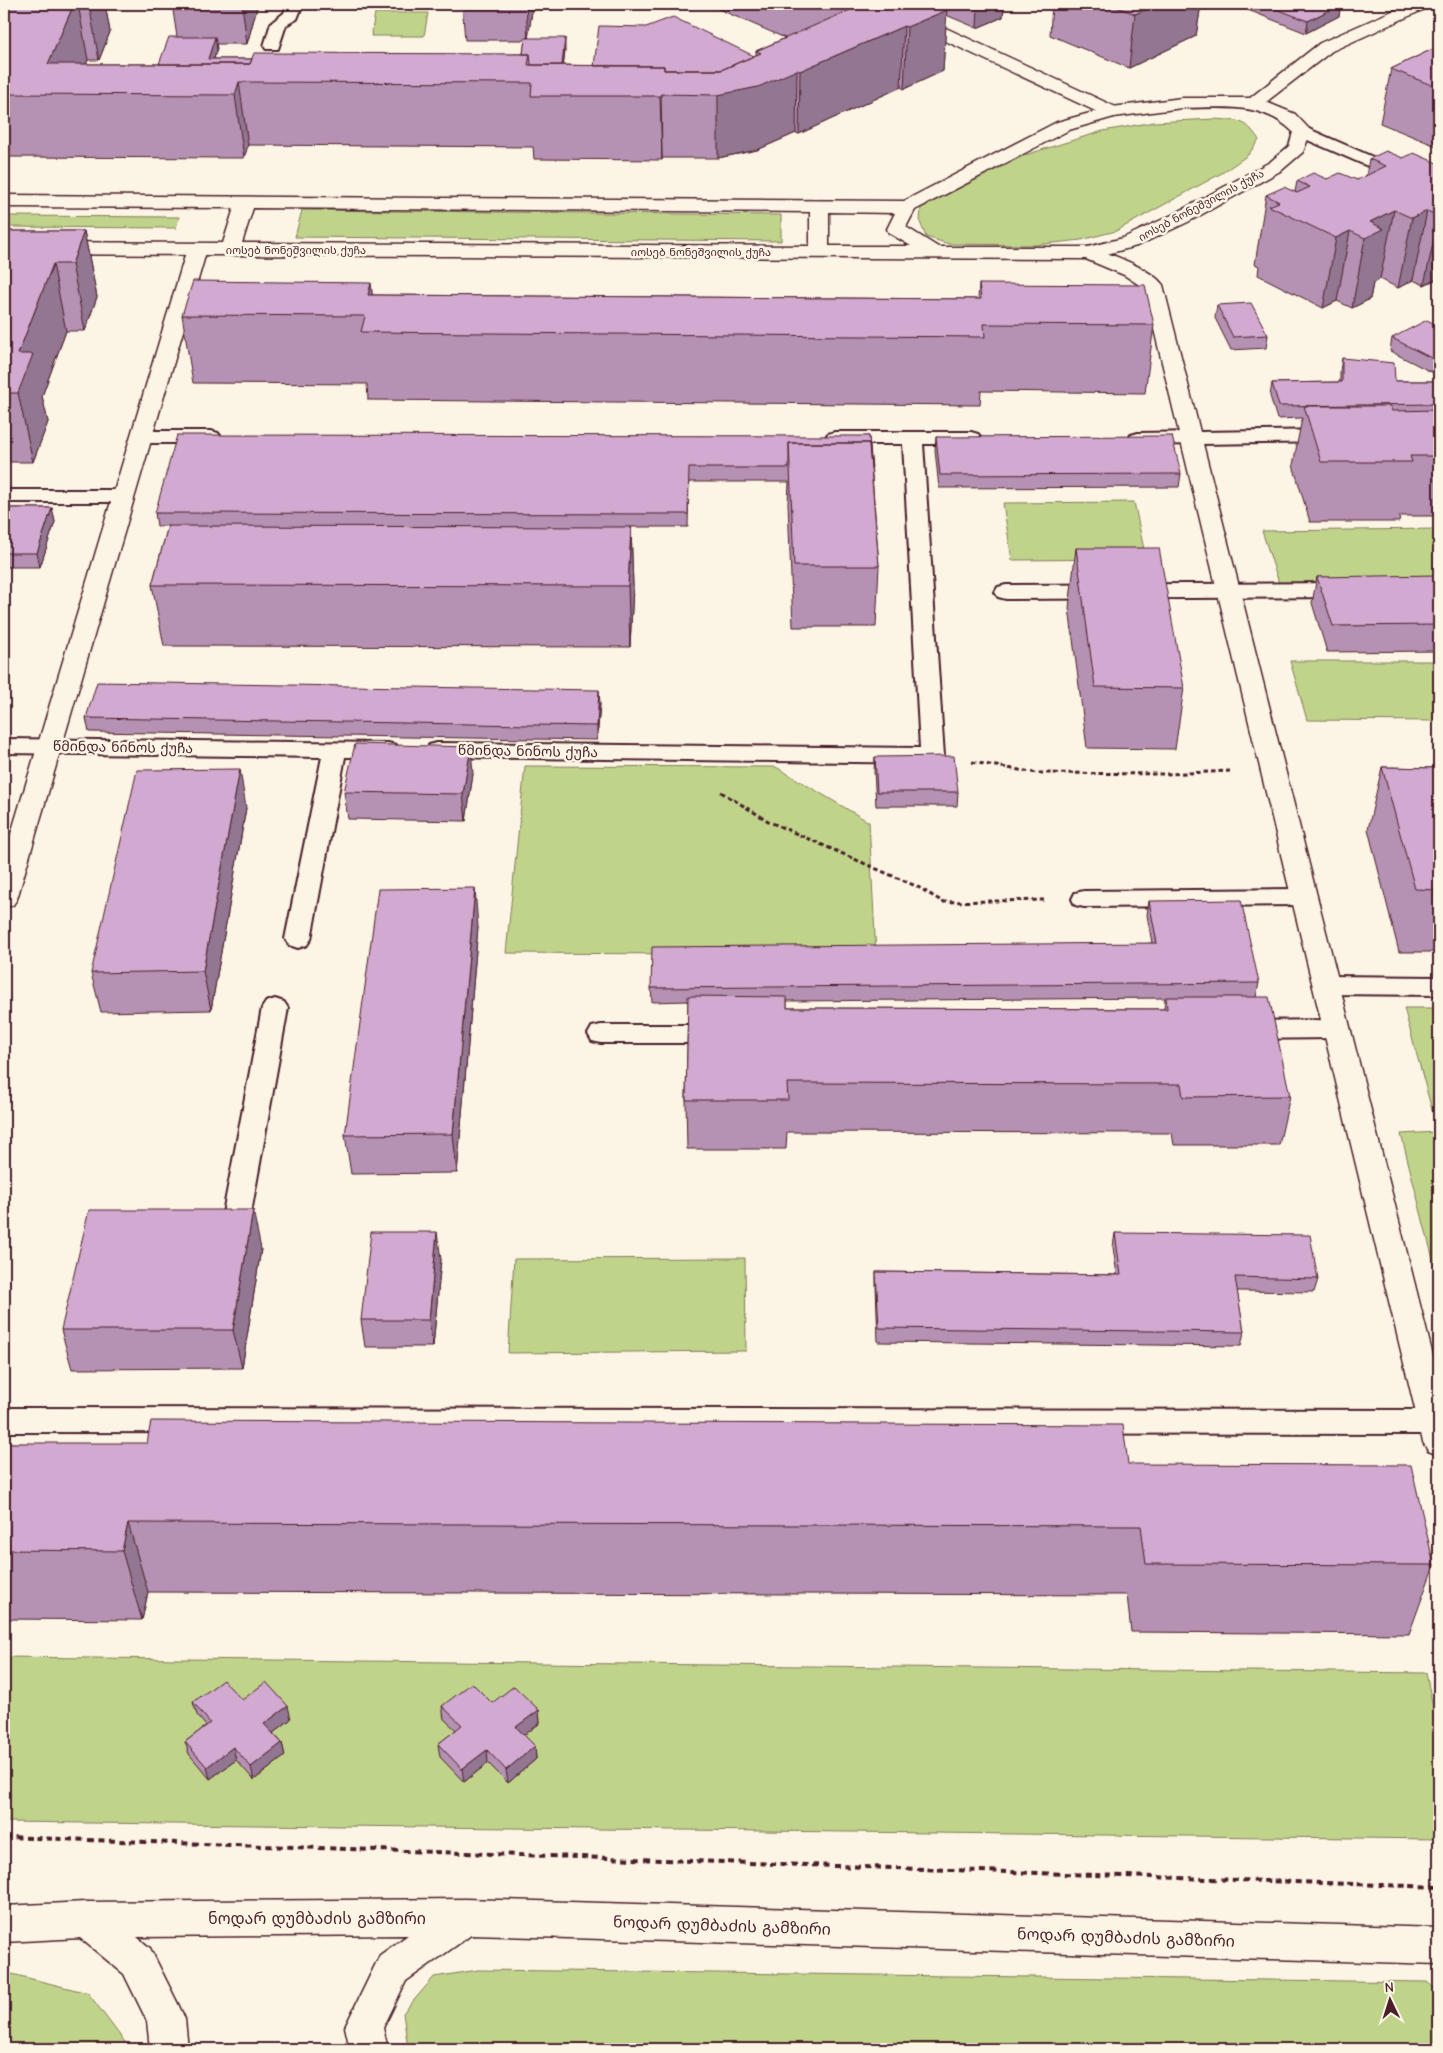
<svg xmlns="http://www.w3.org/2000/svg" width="1443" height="2053" font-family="'Comic Neue','Noto Sans Georgian',sans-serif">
	<rect width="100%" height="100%" fill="#fcf5e5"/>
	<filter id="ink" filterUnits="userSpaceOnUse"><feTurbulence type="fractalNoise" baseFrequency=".02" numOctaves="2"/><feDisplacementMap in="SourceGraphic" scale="10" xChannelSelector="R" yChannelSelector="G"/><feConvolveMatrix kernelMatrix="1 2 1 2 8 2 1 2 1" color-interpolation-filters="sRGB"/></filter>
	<g filter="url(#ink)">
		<!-- green -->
		<path fill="#bfd48a" stroke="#847a5a" d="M375 13H428L424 36H371Z
			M1214 119C1238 121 1245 118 1259 140L1248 155 1222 173 1116 231 1081 240 1035 245 949 244 926 237 920 222 921 208 1025 155 1103 131 1154 122Z
			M302 210 781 215V241L295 237Z
			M4 216 179 217 176 228 4 227Z
			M1134 502 1146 559 1012 560 1003 503Z
			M1439 529V589L1436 581 1279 583 1262 531Z
			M1290 661H1439V721L1307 720Z
			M525 766 776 767 869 822 876 955 506 953Z
			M1404 1008H1439V1283L1401 1134 1438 1132Z
			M745 1258 746 1351 508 1353 514 1259Z
			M4 1657 1426 1673 1439 1736V1839L4 1822Z
			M478 1970 1427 1982 1439 1992V2049H408L403 2013 434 1977Z
			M4 1972 88 1993 130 2049H4Z"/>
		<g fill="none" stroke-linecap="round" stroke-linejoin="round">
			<defs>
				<path id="lane" d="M287 4H303L297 19 286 25 278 49H266L264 46 271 23 284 13Z
					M1302 126 1439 186V197L1296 135 1293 131 1296 127Z
					M1334 430 1341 432 1344 436 1341 440 1334 442 1138 445 1131 443 1128 439 1131 435 1138 433Z
					M142 431H211L218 433 221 437 218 441 211 443H142L135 441 132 437 135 433Z
					M835 432H971L978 434 981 438 978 442 971 444H923L944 756 940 761 932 763 437 757 429 755 425 750 429 745 437 743 920 748 903 444H835L828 442 825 438 828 434Z
					M4 490H123L130 492 133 496 130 500 123 502H4Z
					M1350 583 1358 585 1361 590 1358 595 1350 597 1006 599 998 597 995 592 998 587 1006 585Z
					M4 739 388 743 396 745 400 750 396 755 388 757H345L311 939 307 945 298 948 289 945 285 939 322 757 4 753Z
					M1304 889 1313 891 1316 897 1313 903 1304 905 1084 907 1075 905 1072 899 1075 893 1084 891Z
					M1326 976 1439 977V995L1326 994 1317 991 1313 985 1317 979Z
					M275 999 284 1002 288 1008 251 1213 247 1221 237 1224 227 1221 223 1213 262 1008 266 1002Z
					M1337 1020 1346 1022 1350 1029 1346 1036 1337 1038 1239 1039 1230 1037 1226 1030 1230 1023 1239 1021Z
					M601 1025H723L732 1027 736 1034 732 1041 723 1043H601L592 1041 588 1034 592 1027Z
					M4 1408 1434 1410 1439 1411V1433L1434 1434 4 1432Z"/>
				<path id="street" d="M873 4H894L1118 108 1121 112 1118 116 1112 117 1106 116 875 8Z
					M197 243 204 245 207 249 17 899 13 905 4 908V857L187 249 190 245Z
					M1088 247C1107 252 1152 269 1163 285L1439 1380V1455L1428 1451 1423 1442 1144 288 1124 275 1081 257 1078 253 1081 249Z"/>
				<path id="secondary" d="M1408 4H1429L1427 8 1332 51 1266 102 1295 114 1311 131 1303 152 1282 170 1188 222 1137 246 1088 259 4 254V242L223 243 234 208 4 207V195L904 201 1057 122 1112 107 1182 98H1250L1320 43ZM1182 108C1222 108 1262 101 1293 132L1289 146 1270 162 1174 214 1123 238 1088 247H938L906 227 915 210 1069 130 1114 117ZM253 208 810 212V246L242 243ZM829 212 895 213 887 229 889 233 911 246H829Z
					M465 1899 1439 1928V1964L471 1935 406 1981 383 2028 388 2049H350L345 2027 380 1955 408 1935 137 1937 150 1948 179 2006 185 2019 188 2049H150L147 2021 124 1974 80 1938 4 1942V1906L86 1902Z"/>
			</defs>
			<!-- lane casing -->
			<use href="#lane" stroke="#4a1f2b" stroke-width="4"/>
			<!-- street casing -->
			<use href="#street" stroke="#4a1f2b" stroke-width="3"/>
			<!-- secondary casing -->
			<use href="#secondary" stroke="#4a1f2b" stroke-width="3"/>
			<!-- path-far1 -->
			<path stroke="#4a1f2b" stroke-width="3" stroke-dasharray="4.5 3" stroke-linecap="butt" d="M972 762 1037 773 1167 774 1230 771
				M721 792 770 822 918 887 943 902 1044 900"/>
			<!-- path -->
			<path stroke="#4a1f2b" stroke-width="4" stroke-dasharray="6 4.5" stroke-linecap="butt" d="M4 1837 1439 1887"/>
			<!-- lane -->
			<use href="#lane" fill="#fcf5e5" fill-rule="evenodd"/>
			<!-- street -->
			<use href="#street" fill="#fcf5e5" fill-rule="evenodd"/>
			<!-- secondary -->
			<use href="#secondary" fill="#fcf5e5" fill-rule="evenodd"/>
		</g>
		<!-- wall -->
		<path fill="#b591b3" stroke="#4a1f2b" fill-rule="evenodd" d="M4 4H105L110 32 99 60H88L86 64H159L177 37 172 4H258L247 44H216L217 49 214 59H252L523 54 525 40H465L462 4H533L528 38 565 50 563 65 594 66 754 56 756 55V51L785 38 707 4H1004L1003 17 977 28 946 15 943 71 904 89 901 87 799 134 796 133 757 150 718 158H662V160L534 159 533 147 248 145 244 158 4 157Z
			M1052 4H1201L1196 36 1129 68 1050 35Z
			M1244 4H1340L1339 16 1306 33 1243 8Z
			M1439 46V145L1436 146 1380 123 1391 69Z
			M1403 158 1439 164V278L1424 285 1413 280 1398 288 1380 279 1373 283 1370 299 1352 308 1337 301 1323 308 1258 275 1259 266 1255 264 1266 195 1295 192 1297 181 1327 179 1357 180 1366 176 1369 159Z
			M4 231H84L97 297 85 331H66L42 396 48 422 33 462H4Z
			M979 284 1154 325 1145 393 981 391 980 405 368 400 367 384 193 383 182 315 373 295 978 299Z
			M1217 305 1268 335 1266 348 1231 350 1215 318Z
			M1439 314V376L1390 351 1392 338 1435 324 1437 315Z
			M1342 358 1395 381H1439V516H1400L1399 522H1310L1293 465 1302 418 1277 419 1270 396 1272 383 1340 382V371Z
			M869 436 879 566 876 627H793L788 503 789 482H689L688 527H631L633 587 630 647 164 646 152 585 168 526H157L155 513Z
			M936 437 1181 474 1179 487 939 488 935 450Z
			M4 508H52L55 522 40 567H4Z
			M1076 548 1184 688 1175 749 1087 748 1069 608Z
			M1317 577 1439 581V651L1327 652 1312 603Z
			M600 704 597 740 89 732 86 718Z
			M875 757 958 792 957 806H876L874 770Z
			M1382 767 1439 768V952H1399L1368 829Z
			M473 774 466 821 348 819 344 792Z
			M246 808 211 1010 101 1012 91 973Z
			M1149 901 1259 983 1256 997 1290 1096 1279 1145H1174L1172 1133 787 1132 786 1149H687L686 1100 688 1001 652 1002 651 988 1152 943 1147 915ZM1165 998 1164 1009 787 1008V1001Z
			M478 927 457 1173 351 1174 345 1135Z
			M1115 1233 1318 1279 1314 1292 1237 1291 1244 1332 1241 1346 878 1342 876 1286V1272L1117 1275 1113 1247Z
			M261 1249 242 1368 72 1369 61 1330Z
			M441 1259 433 1347H365L361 1320Z
			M4 1443 1128 1464 1434 1565 1409 1634 1131 1632 1127 1595 148 1592 142 1620 4 1619Z
			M242 1700 291 1719 273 1733 282 1743 285 1756 254 1780 236 1760 210 1779 189 1754 185 1742 206 1726 197 1715 193 1702Z
			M492 1703 539 1710 540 1723 524 1735 535 1746 536 1759 508 1783 488 1763 464 1782 440 1757 438 1744 456 1730 444 1719 442 1706Z"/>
		<!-- shaded-wall -->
		<path fill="#937692" stroke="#4a1f2b" d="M74 4H78L88 60 73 94 48 64Z
			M89 4H105L110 32 99 60Z
			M242 4H258L247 44Z
			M526 4H533L528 40Z
			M982 4H1004L1003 17 977 28 978 5Z
			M1159 4H1201L1196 36 1129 68 1135 14Z
			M1341 4 1339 16 1306 33 1308 21Z
			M947 10 943 71 904 89 907 27Z
			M904 26 901 87 799 134 800 71Z
			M215 37 217 49 210 71 208 59Z
			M565 38V50L561 91 560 79Z
			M797 70 796 133 757 150 718 158V95Z
			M239 82 248 145 244 158 235 95Z
			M661 94 662 158V160L660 96Z
			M1439 131V145L1436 146Z
			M1394 210 1380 279 1373 283 1370 299 1352 308 1365 238 1370 222Z
			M1427 211 1413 280 1398 288 1412 218Z
			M1439 216V278L1424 285Z
			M84 231 97 297 85 331 72 264Z
			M1350 231 1337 301 1323 308 1336 238Z
			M53 264 66 331 42 396 48 422 33 462 18 393V354Z
			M371 283 377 333 368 295Z
			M52 508 55 522 40 567 37 553Z
			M631 527 633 587 630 647 628 586Z
			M599 690 600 704 597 740V726Z
			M471 747 473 774 466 821 463 794Z
			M240 769 246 808 211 1010 203 971Z
			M475 888 478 927 457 1173 453 1134Z
			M253 1210 261 1249 242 1368 233 1330Z
			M437 1232 441 1259 433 1347 429 1320Z
			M128 1523 148 1592 142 1620 122 1551Z
			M288 1706 291 1719 268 1737 264 1724Z
			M539 1710 540 1723 518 1740 516 1727Z
			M282 1743 285 1756 254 1780 251 1767Z
			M535 1746 536 1759 508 1783 506 1770Z
			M233 1747 236 1760 210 1779 207 1767Z
			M487 1750 488 1763 464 1782 462 1769Z"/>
		<!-- building -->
		<path fill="#d2a9d0" stroke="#4a1f2b" d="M6 4H74L48 64H250L254 53 530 54 528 65 664 66V70H721L761 53 756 51 857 7 850 4H932L947 10 907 27 904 26 800 71 797 70 758 87 718 95 661 94 660 96H531L532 83 239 82 235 95 4 94V9Z
			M1109 4H1159L1135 14Z
			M1263 4H1341L1308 21Z
			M673 17 754 56 721 70H664V66H594L599 26 646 27Z
			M169 37H215L208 59H252L250 64H159Z
			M525 38H565L562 65H531L530 54H523Z
			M1439 46V88L1391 69Z
			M1386 151 1403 158 1414 153 1439 164V216L1427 211 1412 218 1394 210 1370 222 1384 229 1365 238 1350 231 1336 238 1269 206 1279 202 1266 195 1284 187 1297 193 1310 187 1297 181 1313 173 1327 179 1340 173 1357 180 1386 166 1369 159Z
			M4 231H84L72 264H53L18 354H33L18 393H4Z
			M193 281 371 283 368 295 981 299 979 284 1145 285 1154 325 984 324 985 337 361 332 365 316 182 315Z
			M1251 303 1268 335 1233 337 1217 305Z
			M1427 320 1439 326V362L1392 338Z
			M1342 358 1394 363 1395 381H1439V404L1279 406 1272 383 1342 382Z
			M1304 406H1390L1392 411 1439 410V456H1410L1412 462H1321Z
			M177 435 869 436 872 468H871L869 443H789V468H689L688 514 155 513Z
			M1172 436 1181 474 940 475 936 437Z
			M789 443H869L879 566H794Z
			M4 508H52L37 553H4Z
			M168 526 631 527 628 586 152 585Z
			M1076 548H1159L1184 688 1095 687Z
			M1437 575 1439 581V625L1333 626 1317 577Z
			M97 682 599 690 597 726 86 718Z
			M355 744 471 747 463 794 344 792Z
			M954 756 958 792H877L875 757Z
			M1382 767 1439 768V890L1415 889Z
			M240 769 203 971 91 973 137 770Z
			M475 888 453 1134 345 1135 378 889Z
			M1241 900 1259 983 651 988 652 947 1157 943 1149 901Z
			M688 996 787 997V1008L1167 1009 1166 997H1269L1290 1096 1183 1097 1181 1084 787 1083 788 1100H686Z
			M89 1210H253L233 1330H61Z
			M371 1232H437L429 1320H361Z
			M1115 1233 1310 1235 1318 1279 1235 1277 1244 1332 879 1328 876 1272 1121 1275Z
			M151 1421 1123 1425 1128 1464 1411 1465 1434 1565 1146 1564 1141 1526 128 1523 122 1551 4 1550V1443H147Z
			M223 1680 242 1700 266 1682 288 1706 264 1724 282 1743 251 1767 233 1747 207 1767 185 1742 210 1723 193 1702Z
			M472 1683 492 1703 514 1686 539 1710 516 1727 535 1746 506 1770 487 1750 462 1769 438 1744 462 1725 442 1706Z"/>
	</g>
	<g text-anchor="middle" stroke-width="5" stroke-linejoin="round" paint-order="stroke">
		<!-- far-street labels -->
		<g font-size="11" fill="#4a1f2b" stroke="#fcf5e5">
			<text transform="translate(1201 205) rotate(-28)" y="4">იოსებ ნონეშვილის ქუჩა</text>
			<text x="296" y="254">იოსებ ნონეშვილის ქუჩა</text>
			<text x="701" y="256">იოსებ ნონეშვილის ქუჩა</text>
		</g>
		<!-- street labels -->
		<g font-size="14" fill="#4a1f2b" stroke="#fcf5e5">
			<text transform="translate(123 747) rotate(1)" y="5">წმინდა ნინოს ქუჩა</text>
			<text transform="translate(528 751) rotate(1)" y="5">წმინდა ნინოს ქუჩა</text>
		</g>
		<!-- near-street labels -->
		<g font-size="16" fill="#4a1f2b" stroke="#fcf5e5">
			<text x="317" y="1924">ნოდარ დუმბაძის გამზირი</text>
			<text transform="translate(722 1925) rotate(2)" y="6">ნოდარ დუმბაძის გამზირი</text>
			<text transform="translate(1126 1937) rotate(2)" y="6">ნოდარ დუმბაძის გამზირი</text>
		</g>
	</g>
	<!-- margin -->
	<rect width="1443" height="2053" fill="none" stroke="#fcf5e5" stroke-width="20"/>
	<rect x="10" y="10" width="1423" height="2033" fill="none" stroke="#4a1f2b" stroke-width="2" filter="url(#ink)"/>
	<!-- north arrow -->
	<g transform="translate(1390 2000) rotate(356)" stroke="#fcf5e5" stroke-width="4" paint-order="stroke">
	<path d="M0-4L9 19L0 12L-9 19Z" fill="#4a1f2b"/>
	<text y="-8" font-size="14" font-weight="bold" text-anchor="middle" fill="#4a1f2b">N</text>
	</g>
</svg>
